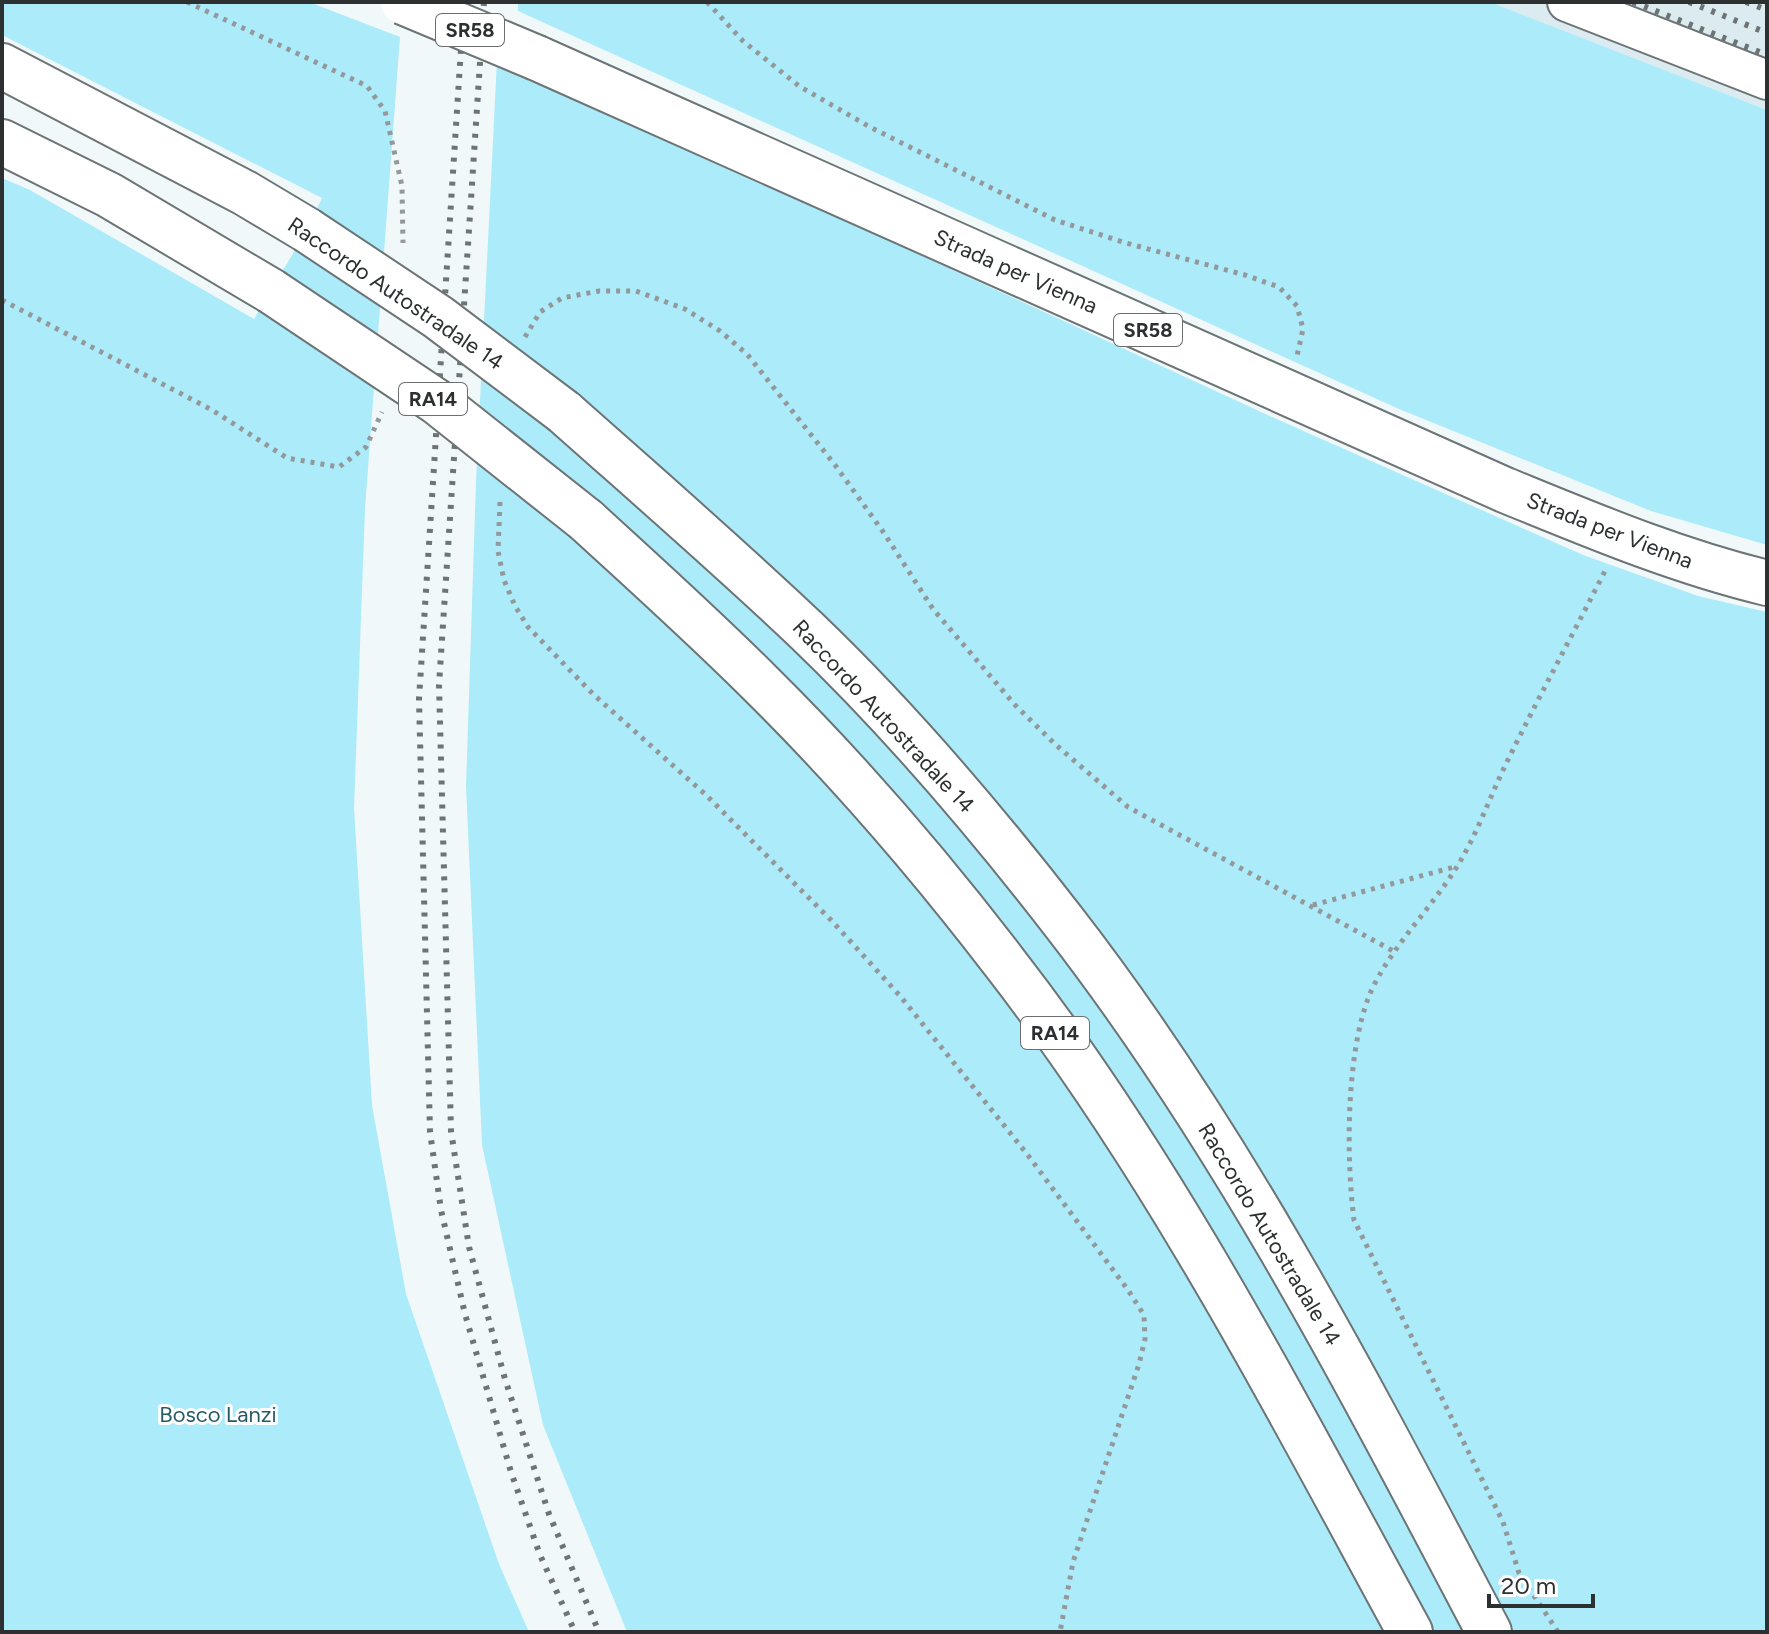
<svg xmlns="http://www.w3.org/2000/svg" width="1769" height="1634" font-family="Figtree,sans-serif">
	<rect width="100%" height="100%" fill="#f1f8fa"/>
	<!-- built -->
	<path fill="#dbebef" d="M1490 2H1767V110Z"/>
	<!-- green -->
	<path fill="#acebf9" d="M2 2H309L400 37 365 509 354 808 372 1105 406 1294 499 1564 529 1632H2V178L30 190 254 319 307 230 322 198 2 35Z
		M518 2H1490L1767 110V545L1651 511 1399 409 518 11Z
		M497 60 1272 417 1583 555 1698 596 1767 612V1632H627L543 1425 482 1145 466 786 476 482Z"/>
	<g fill="none" stroke-linecap="round" stroke-linejoin="round">
		<defs>
			<path id="minor" d="M1567 2 1767 80"/>
			<path id="major" d="M537 58 1505 490C1591 525 1676 561 1767 583"/>
			<path id="highway" d="M2 66 245 193 307 230
				M2 142 109 195 271 291
				M564 412C645 484 727 555 806 630 899 719 984 819 1063 921 1233 1140 1360 1387 1489 1632
				M586 520C645 574 704 627 760 683 848 770 929 864 1004 962 1165 1169 1285 1403 1410 1632"/>
		</defs>
		<!-- minor casing -->
		<use href="#minor" stroke="#6d7475" stroke-width="42"/>
		<!-- major casing -->
		<use href="#major" stroke="#6d7475" stroke-width="48"/>
		<!-- highway casing -->
		<use href="#highway" stroke="#6d7475" stroke-width="48"/>
		<!-- path -->
		<path stroke="#93989a" stroke-width="5" stroke-dasharray="4 6" stroke-linecap="butt" d="M187 2 367 86 385 111 402 186 403 243
			M707 2 743 41 799 86 870 127 1055 220 1126 243 1245 275 1279 287 1297 306 1303 329 1297 356
			M2 300 212 410 287 458 339 467 366 447 382 412
			M525 337 540 312 562 298 599 291H636L685 309 720 331 747 354 835 465 884 533 933 609 1015 705 1056 745 1128 807 1395 952
			M500 502 498 551 504 580 515 606 528 627 593 694 706 795 831 920 901 997 1027 1154 1128 1290 1144 1315 1145 1339 1139 1364 1073 1562 1060 1632
			M1313 905 1458 866
			M1558 1632 1519 1573 1503 1522 1354 1220C1346 1158 1346 1055 1369 996 1388 950 1432 908 1458 865 1477 834 1489 799 1505 766 1537 700 1572 636 1605 571"/>
		<!-- minor -->
		<use href="#minor" stroke="#fff" stroke-width="38"/>
		<!-- major -->
		<use href="#major" stroke="#fff" stroke-width="44"/>
		<!-- highway -->
		<use href="#highway" stroke="#fff" stroke-width="44"/>
		<!-- rail -->
		<path stroke="#6e7374" stroke-width="6" stroke-dasharray="4 8" stroke-linecap="butt" d="M464 2 419 699 430 1132 441 1210 465 1314 511 1472 540 1555 575 1632
			M484 2 439 685 451 1131 469 1247 505 1379 549 1514 599 1632
			M1633 2 1767 55
			M1689 2 1767 33
			M1746 2 1767 10"/>
		<defs>
			<path id="major-bridge" d="M403 2 537 58"/>
			<path id="highway-bridge" d="M307 230 438 317 564 412
				M271 291 437 402 586 520"/>
		</defs>
		<!-- major-bridge casing -->
		<use href="#major-bridge" stroke="#6d7475" stroke-width="48" stroke-linecap="butt"/>
		<!-- highway-bridge casing -->
		<use href="#highway-bridge" stroke="#6d7475" stroke-width="48" stroke-linecap="butt"/>
		<!-- major-bridge -->
		<use href="#major-bridge" stroke="#fff" stroke-width="44"/>
		<!-- highway-bridge -->
		<use href="#highway-bridge" stroke="#fff" stroke-width="44"/>
	</g>
	<g text-anchor="middle" stroke-width="6" stroke-linejoin="round" paint-order="stroke">
		<!-- shield labels -->
		<g fill="#fff" stroke="#6c6e6f" stroke-width="2">
			<rect x="436" y="14" width="68" height="32" rx="6"/>
			<rect x="1114" y="314" width="68" height="32" rx="6"/>
			<rect x="399" y="383" width="68" height="32" rx="6"/>
			<rect x="1021" y="1017" width="68" height="32" rx="6"/>
		</g>
		<g font-size="20" font-weight="bold" fill="#2d3031">
			<text x="470" y="37">SR58</text>
			<text x="1148" y="337">SR58</text>
			<text x="433" y="406">RA14</text>
			<text x="1055" y="1040">RA14</text>
		</g>
		<!-- street labels -->
		<g font-size="22" fill="#2d3031" stroke="#fff">
			<text transform="translate(1016 271) rotate(24)" y="8">Strada per Vienna</text>
			<text transform="translate(396 293) rotate(34)" y="8">Raccordo Autostradale 14</text>
			<text transform="translate(1610 530) rotate(21)" y="8">Strada per Vienna</text>
			<text transform="translate(884 716) rotate(47)" y="8">Raccordo Autostradale 14</text>
			<text transform="translate(1270 1234) rotate(59)" y="8">Raccordo Autostradale 14</text>
		</g>
		<!-- park labels -->
		<g font-size="22" fill="#255a65" stroke="#fff">
			<text x="218" y="1422">Bosco Lanzi</text>
		</g>
	</g>
	<!-- border -->
	<rect width="1769" height="1634" fill="none" stroke="#2d3031" stroke-width="8"/>
	<!-- scale -->
	<path d="M1489 1594v12h104v-12" fill="none" stroke="#2d3031" stroke-width="4"/>
	<text x="1501" y="1594" font-size="24" fill="#2d3031" stroke="#ffffff" stroke-width="6" paint-order="stroke">20 m</text>
</svg>
